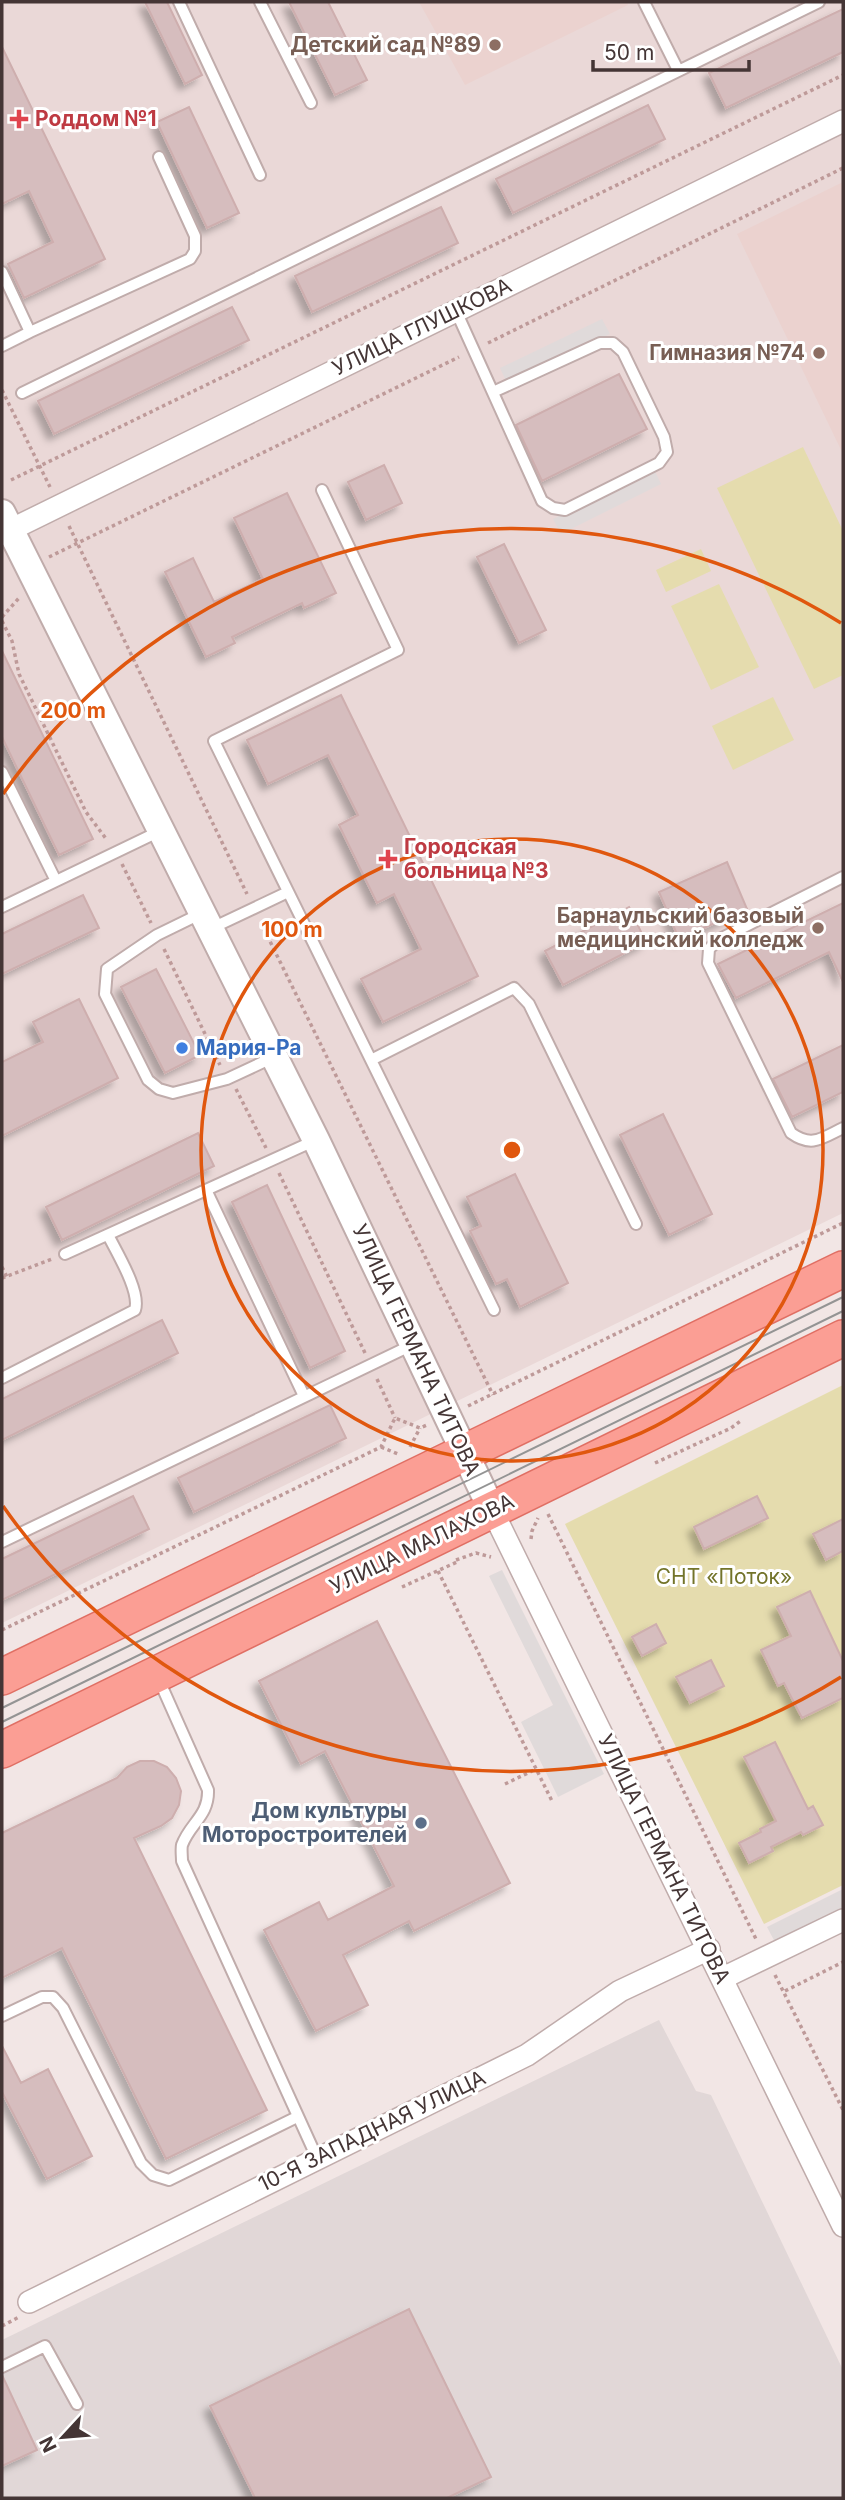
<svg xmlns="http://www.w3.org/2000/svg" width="845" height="2500" font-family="Inter,sans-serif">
	<defs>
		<filter id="shadow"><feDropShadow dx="-6" dy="6" stdDeviation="3.5" flood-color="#0004"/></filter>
	</defs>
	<rect width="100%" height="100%" fill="#f2e6e5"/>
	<!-- residential -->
	<path fill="#ead8d7" d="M2 2H843V1213L2 1623Z"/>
	<!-- industrial -->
	<path fill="#e1d7d7" d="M659 2020 696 2091 711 2095 843 2370V2498H2V2402L12 2397 2 2376V2340Z"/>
	<!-- education -->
	<path fill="#ebd2cf" d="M419 2H627L628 5 465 85Z
		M843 182V454L737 234Z"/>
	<!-- green -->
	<path fill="#e5dcae" d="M803 447 843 531V675L814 689 717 488Z
		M701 549 711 571 666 592 656 570Z
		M719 584 759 667 711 690 671 606Z
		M773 697 794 740 733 770 712 726Z
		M843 1385V1885L764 1924 565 1524Z"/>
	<!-- parking -->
	<path fill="#e0dada" d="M602 319 610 334 507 383 500 368Z
		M654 469 661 484 561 534 553 519Z
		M502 1570 604 1774 558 1797 521 1722 553 1705 489 1576Z
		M843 1889V1912L776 1944 767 1927Z"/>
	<!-- building -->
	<path fill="#d6bdbe" stroke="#ceaeae" stroke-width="2" filter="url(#shadow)" d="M145 2H167L202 75 185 84Z
		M289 2H328L367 80 335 95Z
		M843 9V52L726 108 709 73Z
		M2 47 105 259 24 298 8 264 53 242 29 191 2 204Z
		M648 105 665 139 513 213 496 179Z
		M189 107 239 213 207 228 157 122Z
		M441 207 458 243 312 312 295 276Z
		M232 307 249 340 54 434 38 401Z
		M619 374 647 429 542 481 516 425Z
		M384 465 402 503 366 520 348 482Z
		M287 493 336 593 304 608 302 603 232 637 235 643 206 657 165 572 193 558 214 602 263 579 234 518Z
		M504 544 546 630 519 643 477 557Z
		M2 651 93 839 59 855 2 737Z
		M341 695 478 976 383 1022 361 979 421 949 394 894 377 903 339 825 358 815 328 755 268 784 247 740Z
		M727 862 747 909 679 939 659 892Z
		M83 895 99 928 2 974V934Z
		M843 903V982L829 952 736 998 718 964Z
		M629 907 646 942 563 985 545 951Z
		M156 969 200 1055 165 1073 121 987Z
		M79 999 118 1078 2 1136V1062L43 1042 33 1022Z
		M843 1045V1092L792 1117 773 1079Z
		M663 1114 712 1214 669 1235 620 1135Z
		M198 1133 214 1166 62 1240 46 1207Z
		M515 1174 568 1283 520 1307 507 1279 496 1284 470 1231 481 1226 467 1197Z
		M267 1185 345 1351 310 1368 232 1202Z
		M162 1320 178 1353 2 1440V1399Z
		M330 1405 346 1438 194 1512 178 1478Z
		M133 1496 149 1529 2 1600V1559Z
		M757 1496 768 1518 704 1549 694 1527Z
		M843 1519V1551L826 1560 813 1534Z
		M810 1591 843 1661V1698L802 1718 784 1683 778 1686 761 1650 791 1636 777 1607Z
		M377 1621 510 1883 414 1931 409 1921 343 1955 368 2005 316 2031 264 1930 319 1902 328 1920 394 1886 325 1751 301 1764 259 1681Z
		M656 1624 666 1643 642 1656 632 1637Z
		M711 1660 724 1686 690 1703 676 1677Z
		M775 1742 808 1809 813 1806 823 1825 803 1835 801 1832 771 1847 773 1851 749 1863 739 1843 761 1832 760 1829 776 1821 744 1757Z
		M140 1761H154L167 1767 176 1778 181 1791 179 1805 172 1818 161 1826 134 1838 267 2110 166 2159 62 1948 2 1978V1833L117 1778 127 1767Z
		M2 2046 21 2083 48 2069 92 2156 47 2179 2 2092Z
		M409 2309 491 2477 447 2498H255L210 2406Z
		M2 2375 37 2450 2 2466Z"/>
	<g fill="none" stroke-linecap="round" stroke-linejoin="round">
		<defs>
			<path id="service" d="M179 2 260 175
				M260 2 311 103
				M644 2 678 70
				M2 272 30 332 2 346
				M456 311 542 501 553 508 565 510 659 463 667 452 664 437 623 352 613 343H600L493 392
				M30 332 190 259 195 251V236L159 157
				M22 393 819 2
				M322 490 398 650 214 741 494 1310
				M2 772 56 881
				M843 877 718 940 709 949 708 963 791 1133C812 1148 822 1138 843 1128
				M2 907 160 831
				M202 913 157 935 107 969 105 994 148 1080 159 1089 173 1093 227 1079 274 1057
				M210 929 288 892
				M371 1060 514 988 529 1004 636 1224
				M207 1192 304 1396
				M65 1254 316 1140
				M2 1378 135 1310C141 1292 117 1253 108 1235
				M2 1542 412 1345
				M159 1680 208 1790C209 1816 190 1823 182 1845 181 1849 182 1856 182 1861L317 2158
				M2 2016 42 1997H53L63 2008 141 2163 153 2175 169 2180 297 2117
				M2 2367 45 2346 77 2404"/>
			<path id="minor" d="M2 534 843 121
				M492 1510 843 2226
				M723 1978 843 1920
				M29 2302 527 2055 620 1991 709 1949"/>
			<path id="tertiary" d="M2 513 316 1140 492 1510"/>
			<path id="primary" d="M2 1677 843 1269
				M2 1750 843 1338"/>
		</defs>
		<!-- service casing -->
		<use href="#service" stroke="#c0acab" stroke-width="14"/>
		<!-- minor casing -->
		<use href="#minor" stroke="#c0acab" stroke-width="24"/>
		<!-- tertiary casing -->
		<use href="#tertiary" stroke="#c0acab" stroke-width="30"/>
		<!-- primary casing -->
		<use href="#primary" stroke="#e06f64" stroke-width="38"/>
		<!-- path -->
		<path stroke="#be9a99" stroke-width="3.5" stroke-dasharray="3.5 3.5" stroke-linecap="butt" d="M488 343 843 168
			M2 390 50 487
			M11 480 843 75
			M69 526 247 894
			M49 557 459 357
			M2 617 19 598
			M2 621 12 641 19 674 86 812 107 840
			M122 864 151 923
			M261 923 493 1395
			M164 949 220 1065
			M236 1089 266 1148
			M279 1173 365 1353
			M2 1267 7 1277
			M2 1278 52 1259
			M377 1379 395 1418
			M468 1406 843 1223
			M381 1447 398 1454
			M410 1447 420 1428
			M655 1463 731 1428 742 1420
			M548 1514 756 1939
			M531 1539 532 1531 538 1518
			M456 1560 476 1553 491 1557
			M438 1571 553 1803
			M402 1587 457 1562
			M2 1630 381 1447 395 1418 420 1428 427 1425
			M505 1784 536 1769
			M775 1975 843 2110
			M785 1991 843 1962
			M2 2326 19 2317"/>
		<!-- service -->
		<use href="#service" stroke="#fff" stroke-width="10"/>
		<!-- minor -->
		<use href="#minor" stroke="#fff" stroke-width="21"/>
		<!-- tertiary -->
		<use href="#tertiary" stroke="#fff" stroke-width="26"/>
		<!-- primary -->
		<use href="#primary" stroke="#fb9e94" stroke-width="35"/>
		<!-- tram -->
		<path stroke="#949494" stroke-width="2" d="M2 1708 843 1297
			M2 1722 843 1311"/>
	</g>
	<!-- distance rings -->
	<g fill="none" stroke="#e0570e" stroke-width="3.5">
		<circle cx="512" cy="1150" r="311"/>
		<path d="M841 1677A621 621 0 0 1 3 1506M3 794A621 621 0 0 1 841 623"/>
	</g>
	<!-- markers -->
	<g fill="#8d6e63" stroke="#fff" stroke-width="2.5">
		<circle cx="495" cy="45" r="7"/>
		<circle cx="819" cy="353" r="7"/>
		<circle cx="818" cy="928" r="7"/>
	</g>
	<g fill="#e0444e" stroke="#fff" stroke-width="2.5">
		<path d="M15.5 108.5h7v7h7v7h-7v7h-7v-7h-7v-7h7z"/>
		<path d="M384.5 848.5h7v7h7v7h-7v7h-7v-7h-7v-7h7z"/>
	</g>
	<circle fill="#3f7fe0" stroke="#fff" stroke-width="2.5" cx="182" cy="1048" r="7"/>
	<circle fill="#5c6f8a" stroke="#fff" stroke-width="2.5" cx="421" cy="1823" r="7"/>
	<g text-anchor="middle" stroke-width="6" stroke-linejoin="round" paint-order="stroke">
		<!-- education labels -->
		<g font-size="21" font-weight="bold" fill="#785e54" stroke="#fff" text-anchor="end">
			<text x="481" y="52">Детский сад №89</text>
			<text x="805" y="360">Гимназия №74</text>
			<text x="804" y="923">Барнаульский базовый<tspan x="804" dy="24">медицинский колледж</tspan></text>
		</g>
		<!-- health labels -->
		<g font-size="21" font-weight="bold" fill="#be3a42" stroke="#fff" text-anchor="start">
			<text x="35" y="126">Роддом №1</text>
			<text x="404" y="854">Городская<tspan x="404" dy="24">больница №3</tspan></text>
		</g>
		<!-- street labels -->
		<g font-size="21" fill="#443535" stroke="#fff">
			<text transform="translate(422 327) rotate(-26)" y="7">УЛИЦА ГЛУШКОВА</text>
			<text transform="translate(416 1350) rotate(65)" y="7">УЛИЦА ГЕРМАНА ТИТОВА</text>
			<text transform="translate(422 1544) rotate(-26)" y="7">УЛИЦА МАЛАХОВА</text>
			<text transform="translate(664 1859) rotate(64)" y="7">УЛИЦА ГЕРМАНА ТИТОВА</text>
			<text transform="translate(372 2131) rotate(-26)" y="7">10-Я ЗАПАДНАЯ УЛИЦА</text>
		</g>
		<!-- shop labels -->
		<g font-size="21" font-weight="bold" fill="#366cbe" stroke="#fff" text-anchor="start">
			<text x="196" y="1055">Мария-Ра</text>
		</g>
		<!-- park labels -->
		<g font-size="21" fill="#73742a" stroke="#fff">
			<text x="724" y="1584">СНТ «Поток»</text>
		</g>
		<!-- service labels -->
		<g font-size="21" font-weight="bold" fill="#4e5e75" stroke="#fff" text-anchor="end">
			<text x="407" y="1818">Дом культуры<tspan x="407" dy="24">Моторостроителей</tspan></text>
		</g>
	</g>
	<circle cx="512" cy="1150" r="10" fill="#e0570e" stroke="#fff" stroke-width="3.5"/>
	<g font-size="21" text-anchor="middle" font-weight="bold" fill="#e0570e" stroke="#fff" stroke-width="6" stroke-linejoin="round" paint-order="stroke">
		<text x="73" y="718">200 m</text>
		<text x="292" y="937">100 m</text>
	</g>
	<!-- border -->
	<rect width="845" height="2500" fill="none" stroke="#443535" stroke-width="7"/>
	<!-- north arrow -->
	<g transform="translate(63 2437) rotate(244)" stroke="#ffffff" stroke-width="5" paint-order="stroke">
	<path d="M0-5L12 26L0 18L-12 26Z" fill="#443535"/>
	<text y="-10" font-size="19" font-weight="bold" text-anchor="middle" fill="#443535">N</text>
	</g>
	<!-- scale -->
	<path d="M593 60v10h156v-10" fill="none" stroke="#443535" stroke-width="3.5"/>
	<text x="604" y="60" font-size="21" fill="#443535" stroke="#ffffff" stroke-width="5" paint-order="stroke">50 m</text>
</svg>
